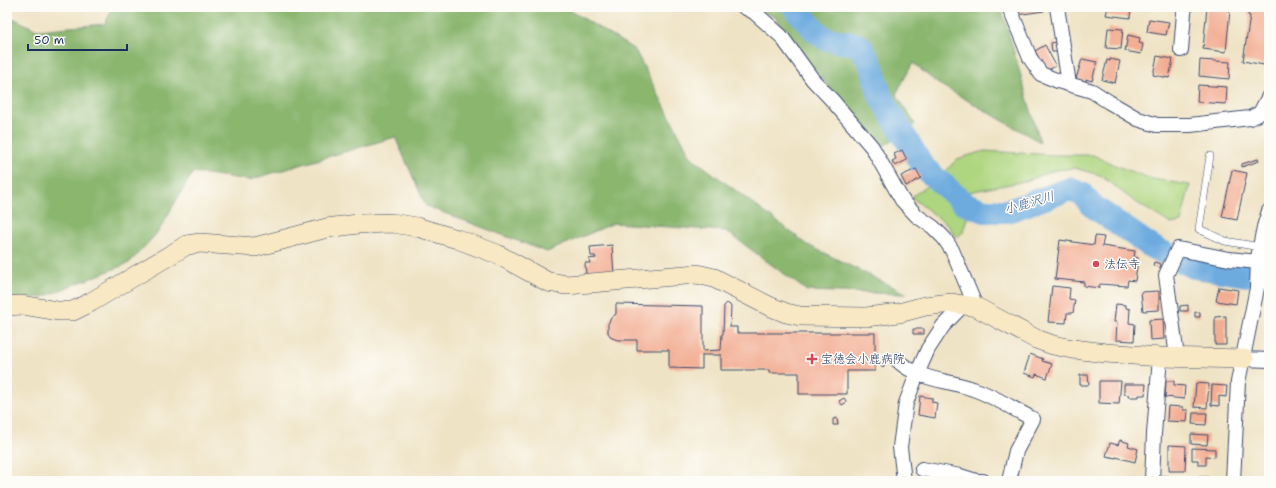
<svg xmlns="http://www.w3.org/2000/svg" width="1276" height="488" font-family="'Shantell Sans','Klee One',sans-serif">
	<rect width="100%" height="100%" fill="#fdfcf7"/>
	<filter id="ink" filterUnits="userSpaceOnUse"><feTurbulence type="fractalNoise" baseFrequency=".025" numOctaves="2"/><feDisplacementMap in="SourceGraphic" scale="8" xChannelSelector="R" yChannelSelector="G"/><feConvolveMatrix kernelMatrix="1 2 1 2 8 2 1 2 1" color-interpolation-filters="sRGB"/></filter>
	<filter id="wash" filterUnits="userSpaceOnUse"><feTurbulence type="fractalNoise" baseFrequency=".012" numOctaves="4" result="noise"/><feDisplacementMap in="SourceGraphic" scale="16" xChannelSelector="R" yChannelSelector="G"/><feGaussianBlur stdDeviation="0.9" result="paint"/><feColorMatrix in="noise" values="0 0 0 0 0 0 0 0 0 0 0 0 0 0 0 0 0 1.4 0 .05"/><feComposite in="paint" operator="in"/></filter>
	<g filter="url(#wash)">
		<rect width="100%" height="100%" fill="#efe3c5"/>
		<!-- green -->
		<path fill="#aed57f" stroke="#64826e" d="M984 151 1055 155H1093L1117 166 1152 179 1190 185 1181 222 1171 224 1134 201 1100 175 1074 168 1055 170 1026 181 969 192 945 172 957 159Z
			M934 181 969 211 963 232 956 238 948 225 911 197Z"/>
		<!-- forest -->
		<path fill="#8ab66e" stroke="#527266" d="M113 7H565L635 50 691 157 808 245 907 294 807 291 726 231 614 223 547 252 426 206 395 137 249 180 193 172 158 232 129 263 43 297 7 299V15L37 30 105 24Z
			M753 7H999L1003 14 1040 142 937 83 913 63 896 94 915 124 881 148 823 80 775 17Z"/>
		<g fill="none" stroke-linecap="round" stroke-linejoin="round">
			<!-- river -->
			<path stroke="#6dabdf" stroke-width="24" d="M794 7 816 32 826 39 855 44 862 48 872 67 880 96 923 167 965 204 985 211H1008L1070 189 1082 194 1091 205 1152 247 1194 267 1247 275"/>
		</g>
		<g id="blocks">
			<!-- building -->
			<path fill="#f3ad93" d="M1015 7H1043L1044 11 1016 15Z
				M1108 7 1131 8 1130 18 1106 15Z
				M1207 7 1230 10 1226 52 1203 49Z
				M1249 7H1269V34L1264 65 1243 61 1250 16 1248 15Z
				M1149 19 1169 22 1166 35 1147 32Z
				M1108 28 1123 29 1121 49 1106 48Z
				M1128 35 1140 38 1139 43 1143 44 1141 54 1125 51Z
				M1056 42 1057 52H1052L1051 43Z
				M1045 45 1056 66 1046 71 1035 51Z
				M1157 56 1173 59 1169 78 1153 75Z
				M1082 59 1097 62 1092 81 1086 79V82L1076 79Z
				M1110 59 1120 61 1115 83 1102 80 1107 60 1110 61Z
				M1200 60 1230 62 1229 79 1199 76Z
				M1198 85 1227 87 1226 104 1197 102Z
				M902 150 907 160 895 166 892 161 896 159 894 154Z
				M1258 159 1259 161 1242 167V164Z
				M916 169 921 178 906 186 901 176Z
				M1232 170 1247 173 1237 220 1222 217Z
				M1095 236 1104 237 1102 246 1135 251 1134 257 1138 258 1135 281 1128 280 1127 286 1100 284 1099 288 1084 286V282L1055 279 1060 240 1094 245Z
				M612 245 614 275 586 274 585 263H590L589 259 596 258 595 256H591L590 247Z
				M1154 262 1161 264 1160 268 1153 265Z
				M1052 286 1070 288 1069 299 1075 300 1073 313H1067L1066 323 1048 322Z
				M1219 287 1238 290 1236 304 1216 301Z
				M1159 291V310L1143 311 1141 292Z
				M727 303 730 305 731 307 730 327H737V333H875V371H847V394H799V373H769V370H721V355H702V369L669 368V350H637V340H618L612 338 608 333V324L611 318 616 314V304L703 306V351L721 350 722 334H723L724 306Z
				M1116 304 1126 305V308L1130 309 1129 323 1135 324 1134 341 1116 340 1117 322H1114Z
				M1188 305V311H1180V306Z
				M1195 312H1200V317H1195Z
				M1226 316V345H1215V317Z
				M1163 319 1164 339 1150 340 1149 320Z
				M913 329H924V334H913Z
				M1030 354 1043 359 1042 361 1052 364 1047 378 1036 374 1035 377 1024 373Z
				M881 360 886 363 883 368 878 364Z
				M1080 375H1088L1089 385H1080Z
				M1099 381H1121L1119 404 1099 403Z
				M1166 381H1174V385L1185 386 1184 399 1165 397Z
				M1196 383 1209 384 1207 408 1194 407Z
				M1124 384H1146L1145 395H1139V397H1128L1129 395 1124 394Z
				M1212 385 1227 386 1226 397 1219 396V406L1211 405Z
				M920 396 932 398V402L937 403 935 418 918 415Z
				M844 398 847 402 842 405 839 401Z
				M1168 406 1183 407V410H1188L1187 422 1167 421Z
				M1193 413H1207L1206 425 1192 424Z
				M837 418 838 425H833V419Z
				M1191 434 1208 435 1207 445 1191 444Z
				M1120 440 1129 443 1128 446 1138 449 1135 462 1116 457V458L1106 456 1110 443 1118 445Z
				M1169 445 1186 446 1185 471H1169Z
				M1192 448 1215 449V457L1206 456V465H1198V460H1192Z
				M1161 476H1169V478L1179 477 1180 481H1161Z
				M1195 477H1209V481H1195Z"/>
		</g>
	</g>
	<g filter="url(#ink)">
		<use href="#blocks" fill-opacity="0" stroke="#3b4a6d" stroke-width="1"/>
		<g fill="none" stroke-linecap="round" stroke-linejoin="round">
			<defs>
				<path id="lane" d="M1210 156 1199 229 1225 241 1260 247"/>
				<path id="street" d="M744 7 754 12 781 36 813 80 832 100 872 147 902 200 917 216 933 227 944 238 952 250 976 307
					M1009 7 1030 58 1041 74 1058 81 1092 91 1109 102 1138 119 1157 125H1190L1250 118 1260 113 1269 96
					M1057 7 1069 84
					M1181 50 1184 13 1185 7
					M1260 283 1264 276 1269 263
					M1177 357 1166 275 1178 249 1229 259 1258 262
					M1244 359 1269 360
					M897 360C919 381 946 379 973 389 994 396 1013 409 1033 419L1016 451 1009 481
					M922 469 960 476 976 481H983
					M904 481 900 447 906 403 917 374 928 349 943 326 964 304
					M1152 481 1154 434 1160 357
					M1233 481 1238 382 1257 288 1258 258 1260 247 1264 227 1269 211"/>
				<path id="secondary" d="M7 306 22 305 58 311H73L91 302 187 245 200 243 255 247 327 228 358 224 392 223 417 227 457 239 497 254 548 282 567 285 697 274 714 278 769 306 786 313 800 316 866 317 899 313 925 306 952 303 976 307 1036 339 1053 345 1073 349 1106 353 1160 357 1244 359"/>
			</defs>
			<!-- lane casing -->
			<use href="#lane" stroke="#3b4a6d" stroke-width="8"/>
			<!-- street casing -->
			<use href="#street" stroke="#3b4a6d" stroke-width="16"/>
			<!-- secondary casing -->
			<use href="#secondary" stroke="#3b4a6d" stroke-width="20"/>
			<!-- lane -->
			<use href="#lane" stroke="#fff" stroke-width="7"/>
			<!-- street -->
			<use href="#street" stroke="#fff" stroke-width="14"/>
			<!-- secondary -->
			<use href="#secondary" stroke="#f8e8c3" stroke-width="19"/>
		</g>
	</g>
	<!-- markers -->
	<g fill="#d1495b" stroke="#fdfcf7" stroke-width="1.5">
		<circle cx="1096" cy="264" r="4"/>
		<path d="M810 353h4v4h4v4h-4v4h-4v-4h-4v-4h4z"/>
	</g>
	<g text-anchor="middle" stroke-width="3" stroke-linejoin="round" paint-order="stroke">
		<!-- poi labels -->
		<g font-size="12" fill="#1b2f5e" stroke="#fdfcf7" text-anchor="start">
			<text x="1104" y="268">法伝寺</text>
			<text x="821" y="363">宝徳会小鹿病院</text>
		</g>
		<!-- water labels -->
		<g font-size="13" font-style="italic" fill="#385a8b" stroke="#fdfcf7">
			<text transform="translate(1029 202) rotate(-16)" y="5">小鹿沢川</text>
		</g>
	</g>
	<!-- margin -->
	<rect width="1276" height="488" fill="none" stroke="#fdfcf7" stroke-width="24"/>
	<!-- scale -->
	<path d="M28 44v6h99v-6" fill="none" stroke="#1b2f5e" stroke-width="2"/>
	<text x="34" y="44" font-size="12" fill="#1b2f5e" stroke="#fdfcf7" stroke-width="3" paint-order="stroke">50 m</text>
</svg>
